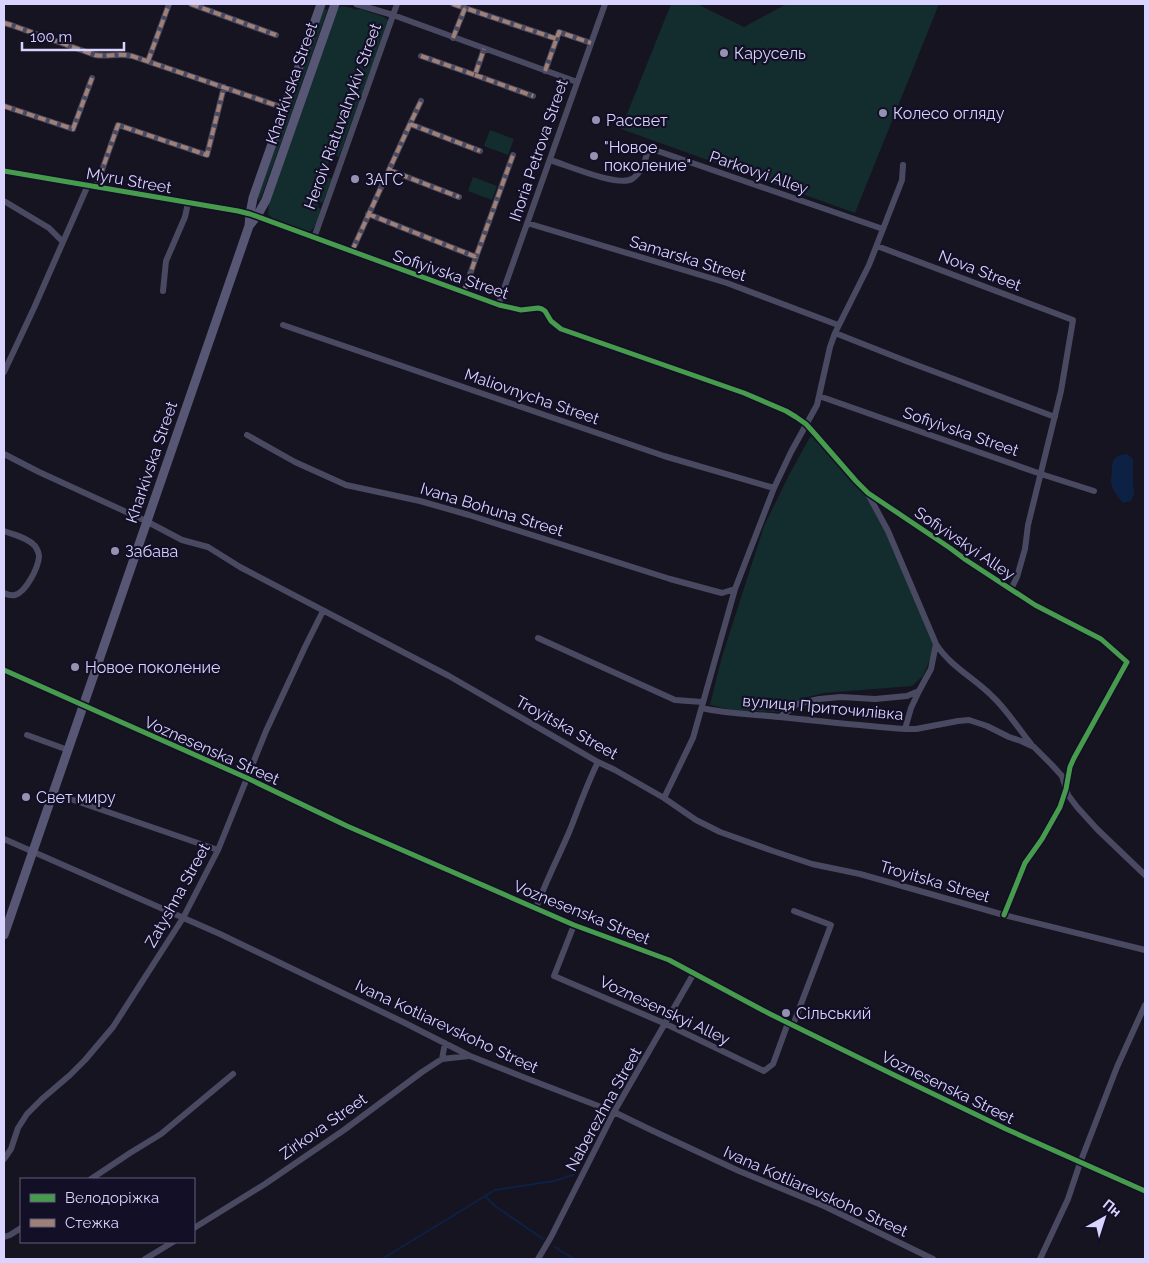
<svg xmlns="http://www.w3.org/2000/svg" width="1149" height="1263" font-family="Raleway,sans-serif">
	<rect width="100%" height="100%" fill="#161421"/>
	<!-- green -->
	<path fill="#132c2d" d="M671 4H697L744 27 786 4H939L855 213 621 129Z
		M341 6C348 6 354 11 360 9L384 17 388 20V22L339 157 331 155 324 176 332 179 323 202H319L317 207 321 209C318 218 317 229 308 232L273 219 268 214 269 204 337 9Z
		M326 8 327 11 293 108 290 107 323 10Z
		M289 108 293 109 261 198 258 201V197Z
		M490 130 514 139 508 155 484 146Z
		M473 177 497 186 492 200 468 191Z
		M817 434 871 492 933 638 934 650 923 676 912 686 824 693 803 698 779 712 737 711 710 705 721 660 764 526 789 475 810 437Z"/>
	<!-- water -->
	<path fill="#0d2144" d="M1127 454 1133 459V483L1134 494 1131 501 1123 503C1118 497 1111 489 1111 481 1111 477 1112 473 1112 469 1112 458 1116 455 1127 454Z"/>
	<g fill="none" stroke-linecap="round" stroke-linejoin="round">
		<!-- stream -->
		<path stroke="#0d2144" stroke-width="2" d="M486 1197 495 1206 543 1239
			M555 1247 574 1259
			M382 1259 495 1190 554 1181 573 1175"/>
		<!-- street -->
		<path stroke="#4a4962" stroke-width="6" d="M191 4 276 35
			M356 4 393 15 577 82
			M453 4 465 8
			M4 23 11 25 95 55C107 57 119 53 132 56L284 108
			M453 38 465 8 557 39
			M421 56 475 75 484 49
			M148 61 169 4
			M545 71 559 32 591 43
			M475 75 533 96
			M4 106 73 129 92 78
			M410 124 480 151
			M550 160C567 165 617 187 632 179 643 172 645 159 649 148L883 229 902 180 903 165
			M389 170 459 197
			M4 171 238 211 250 214 499 305 521 310 538 308 542 309 545 311 551 321 561 329 744 393 786 411 796 417 806 424 815 434 856 481 868 493 950 548 966 560 1035 605 1101 639 1127 662 1074 758 1070 767 1066 789 1060 807 1042 839 1025 863 1004 915
			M96 187 118 125 207 155 224 87
			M4 201 49 228 63 242
			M368 214 476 257 513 155
			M527 223 727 283 838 325
			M314 238 397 4
			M877 246 1073 320 1061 391 1028 525 1025 549 1017 577 1011 589
			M352 251 410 124 421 101
			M163 291 166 261 185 217 188 203
			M464 292 476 257
			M499 305 501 297 605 4
			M283 325 664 456 774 488
			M835 333 906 361 1055 417
			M4 372 34 308 88 185
			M819 396 1041 474 1094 491
			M247 435 295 462 346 485 420 501 469 515 670 579 722 593 735 589
			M4 454 39 472 146 521 182 540 208 547 240 567 449 676 598 762 615 770 664 798 696 820 720 832 773 851 812 864 860 874 1004 915 1145 950
			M4 531C14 535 27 537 35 546 37 549 39 553 39 557 38 568 26 592 15 595 11 596 8 595 4 593
			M538 638 675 700 702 702
			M936 644C950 666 974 678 992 696 1007 710 1018 728 1031 744
			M4 670 247 778 347 826 574 925 669 960 770 1014 890 1073 1006 1129 1145 1191
			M702 708C727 714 753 714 779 717 821 721 863 726 905 729H916L958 721 969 720 987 726 1009 737 1021 741 1034 747 1051 764 1062 776 1068 795 1077 807 1097 829 1145 875
			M780 717 797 704 819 699 841 697 875 699 907 696 919 691 931 669 936 644 888 531 868 494
			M905 729 911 708 919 691
			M27 735 68 750
			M53 793 218 850
			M664 798 693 738 735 589 774 488 791 452 817 405 830 347 835 333 869 265 883 229
			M4 839 220 934 403 1022 470 1056 523 1077 614 1112 649 1129 739 1171 824 1206 933 1259
			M536 908C546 881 559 856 570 830 579 807 587 784 598 762
			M574 925 554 976 666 1024 764 1071 773 1064 788 1023
			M793 1025 831 925 794 911
			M442 1059 445 1043
			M4 1159 11 1149 18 1128 27 1114 42 1099 70 1075 85 1060 113 1027 183 918 218 850 266 731 305 647 323 611
			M91 1179 130 1153 161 1134 233 1074
			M194 1228 265 1184 344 1130 422 1072 442 1059 469 1056
			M4 1237 10 1235 21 1228
			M145 1259 173 1242
			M538 1259 551 1237 614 1112 694 973
			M1040 1259 1068 1199 1080 1163 1117 1067 1145 1005"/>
		<!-- secondary -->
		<path stroke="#575674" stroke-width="9" d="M249 226 257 216 266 200 335 4
			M4 935 249 226 250 214 253 198 321 4"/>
		<!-- quiet -->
		<path stroke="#9e8076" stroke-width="4" stroke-dasharray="8 4" stroke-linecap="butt" d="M191 4 276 35
			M453 4 465 8
			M4 23 11 25 95 55C107 57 119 53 132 56L284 108
			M453 38 465 8 557 39
			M421 56 475 75 484 49
			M148 61 169 4
			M545 71 559 32 591 43
			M475 75 533 96
			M4 106 73 129 92 78
			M410 124 480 151
			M389 170 459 197
			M96 187 118 125 207 155 224 87
			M368 214 476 257 513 155
			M352 251 410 124 421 101
			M464 292 476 257"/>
		<defs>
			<path id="cycleway" d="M4 171 238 211 250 214 499 305 521 310 538 308 542 309 545 311 551 321 561 329 744 393 786 411 796 417 806 424 815 434 856 481 868 493 950 548 966 560 1035 605 1101 639 1127 662 1074 758 1070 767 1066 789 1060 807 1042 839 1025 863 1004 915
				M4 670 247 778 347 826 574 925 669 960 770 1014 890 1073 1006 1129 1145 1191"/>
		</defs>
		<!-- cycleway casing -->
		<use href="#cycleway" stroke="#130f26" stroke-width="8"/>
		<!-- cycleway -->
		<use href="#cycleway" stroke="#469c4c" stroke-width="5"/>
	</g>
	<!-- markers -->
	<g fill="#9591b1" stroke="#130f26" stroke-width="2">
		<circle cx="724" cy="53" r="5"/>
		<circle cx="883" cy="113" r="5"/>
		<circle cx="596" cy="120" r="5"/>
		<circle cx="594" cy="156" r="5"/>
		<circle cx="355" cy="179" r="5"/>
		<circle cx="115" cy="551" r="5"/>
		<circle cx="75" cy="667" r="5"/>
		<circle cx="26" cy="797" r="5"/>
		<circle cx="786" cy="1013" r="5"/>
	</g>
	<g text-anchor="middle" stroke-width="4.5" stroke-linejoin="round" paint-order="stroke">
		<!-- poi labels -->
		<g font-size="16" fill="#d9d4ff" stroke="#130f26" text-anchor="start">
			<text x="734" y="59">Карусель</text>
			<text x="893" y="119">Колесо огляду</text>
			<text x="606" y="126">Рассвет</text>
			<text x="604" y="153">"Новое<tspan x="604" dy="18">поколение"</tspan></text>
			<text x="365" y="185">ЗАГС</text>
			<text x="125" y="557">Забава</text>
			<text x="85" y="673">Новое поколение</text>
			<text x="36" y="803">Свет миру</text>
			<text x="796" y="1019">Сільський</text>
		</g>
		<!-- street labels -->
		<g font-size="16" fill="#d9d4ff" stroke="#130f26">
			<text transform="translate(291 83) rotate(-71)" y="6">Kharkivska Street</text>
			<text transform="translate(342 116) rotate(-70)" y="6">Heroiv Riatuvalnykiv Street</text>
			<text transform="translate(538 150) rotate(-71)" y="6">Ihoria Petrova Street</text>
			<text transform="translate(759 172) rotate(19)" y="6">Parkovyi Alley</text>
			<text transform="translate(129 180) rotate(10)" y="6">Myru Street</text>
			<text transform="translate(688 258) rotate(17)" y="6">Samarska Street</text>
			<text transform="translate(980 270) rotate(21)" y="6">Nova Street</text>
			<text transform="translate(451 274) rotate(19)" y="6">Sofiyivska Street</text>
			<text transform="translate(532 396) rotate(19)" y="6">Maliovnycha Street</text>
			<text transform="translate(961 431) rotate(19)" y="6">Sofiyivska Street</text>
			<text transform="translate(151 462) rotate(-71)" y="6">Kharkivska Street</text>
			<text transform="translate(492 509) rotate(17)" y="6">Ivana Bohuna Street</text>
			<text transform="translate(965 543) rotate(34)" y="6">Sofiyivskyi Alley</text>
			<text transform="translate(823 707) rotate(5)" y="6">вулиця Приточилівка</text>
			<text transform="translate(567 727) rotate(29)" y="6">Troyitska Street</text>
			<text transform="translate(212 750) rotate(24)" y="6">Voznesenska Street</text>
			<text transform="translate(935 881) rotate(16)" y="6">Troyitska Street</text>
			<text transform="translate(177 895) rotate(-61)" y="6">Zatyshna Street</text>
			<text transform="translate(582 912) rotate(22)" y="6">Voznesenska Street</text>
			<text transform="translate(665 1010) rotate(25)" y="6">Voznesenskyi Alley</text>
			<text transform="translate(447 1026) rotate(25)" y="6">Ivana Kotliarevskoho Street</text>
			<text transform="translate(948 1087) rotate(26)" y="6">Voznesenska Street</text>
			<text transform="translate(603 1109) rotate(-61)" y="6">Naberezhna Street</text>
			<text transform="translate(323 1126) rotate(-35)" y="6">Zirkova Street</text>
			<text transform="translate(816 1191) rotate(24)" y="6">Ivana Kotliarevskoho Street</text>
		</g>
	</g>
	<!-- border -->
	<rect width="1149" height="1263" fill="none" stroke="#d9d4ff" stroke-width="10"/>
	<!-- legend -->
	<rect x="20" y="1178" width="175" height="65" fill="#130f26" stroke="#625e7d"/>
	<rect x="30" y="1194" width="25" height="8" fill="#469c4c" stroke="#625e7d"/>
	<text x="65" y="1203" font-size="15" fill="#d9d4ff">Велодоріжка</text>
	<rect x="30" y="1219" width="25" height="8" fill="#9e8076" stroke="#625e7d"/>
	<text x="65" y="1228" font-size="15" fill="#d9d4ff">Стежка</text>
	<!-- north arrow -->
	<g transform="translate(1104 1218) rotate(39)" stroke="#130f26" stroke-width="4" paint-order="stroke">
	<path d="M0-4L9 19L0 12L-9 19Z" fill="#d9d4ff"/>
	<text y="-8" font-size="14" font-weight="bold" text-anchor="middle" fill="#d9d4ff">Пн</text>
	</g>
	<!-- scale -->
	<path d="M22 42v8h102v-8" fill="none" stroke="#d9d4ff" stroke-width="2.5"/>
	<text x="30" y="42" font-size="15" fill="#d9d4ff" stroke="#130f26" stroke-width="4" paint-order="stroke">100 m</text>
</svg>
